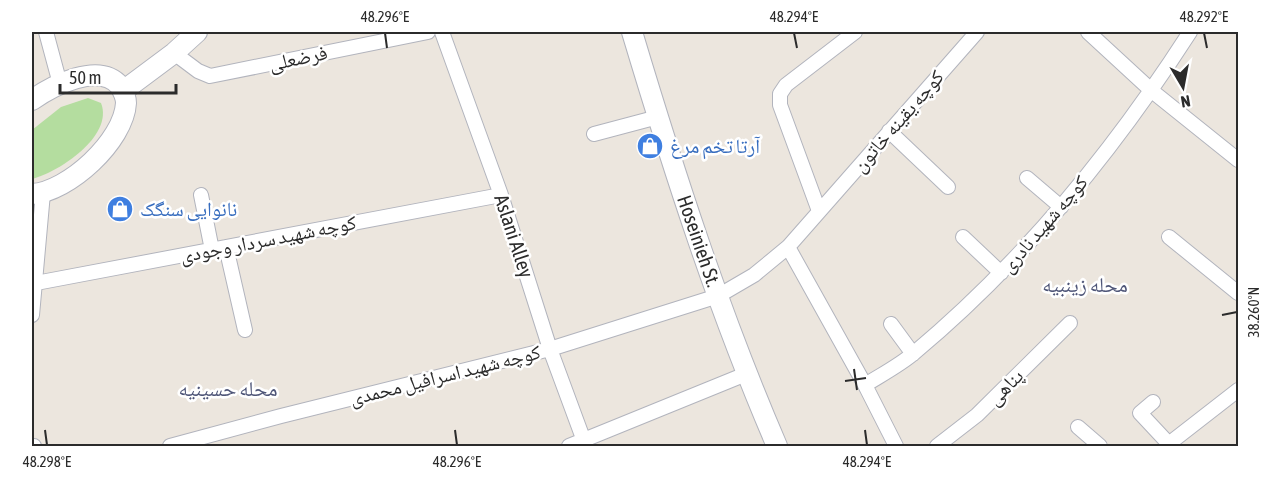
<svg xmlns="http://www.w3.org/2000/svg" width="1270" height="478" font-family="'Asap Condensed','Noto Naskh Arabic',sans-serif">
	<rect width="100%" height="100%" fill="#ece6de"/>
	<!-- green -->
	<path fill="#b4dd9f" d="M88 98 101 103C114 136 59 172 32 179V130L61 107Z"/>
	<g fill="none" stroke-linecap="round" stroke-linejoin="round">
		<defs>
			<path id="street" d="M46 32 60 84
				M442 32 501 195 550 349 584 441
				M1088 32 1152 91 1238 160
				M174 53 198 71 210 76 428 32
				M889 131 948 187
				M594 134 658 117
				M1027 178 1061 207
				M201 195 212 250
				M819 211 780 105V94L786 85 855 32
				M963 237 1001 273
				M1169 237 1238 293
				M226 247 245 330
				M788 247 865 385 896 446
				M36 283 501 195
				M32 315 43 193
				M891 324 913 354
				M865 385C881 375 900 365 914 353 1023 262 1114 150 1190 32
				M1153 402 1140 413 1169 444
				M1078 427 1100 446
				M32 446H34
				M170 446 281 416 550 349 718 296 754 275 788 247 977 32
				M569 446 746 374
				M937 446 977 415 1070 323
				M1166 446 1238 390"/>
			<path id="secondary" d="M632 32C674 172 719 312 777 446
				M123 91 174 53 197 32
				M32 100C52 86 99 61 120 86 123 91 126 97 126 103 124 141 68 192 32 194"/>
		</defs>
		<!-- street casing -->
		<use href="#street" stroke="#b2b4bd" stroke-width="16"/>
		<!-- secondary casing -->
		<use href="#secondary" stroke="#b2b4bd" stroke-width="22"/>
		<!-- street -->
		<use href="#street" stroke="#fff" stroke-width="14"/>
		<!-- secondary -->
		<use href="#secondary" stroke="#fff" stroke-width="20"/>
	</g>
	<!-- ticks -->
	<path fill="none" stroke="#2b2b2b" stroke-width="2" d="M385 33 387 48M794 33 797 48M1204 33 1207 48M1222 315 1237 312M854 369 857 390M845 381 866 378M45 430 47 445M455 430 457 445M865 430 867 445"/>
	<!-- icons -->
	<defs>
		<symbol id="shop-disc" viewBox="-11 -11 22 22"><circle r="9.5" fill="#3f7fe0" stroke="#fff"/><path d="M-5-2.5h2.3a2.7 3.5 0 0 1 5.4 0H5L5.5 6h-11ZM-1.5-2.5h3a1.5 2.3 0 0 0-3 0Z" fill="#fff"/></symbol>
	</defs>
	<g fill-rule="evenodd">
		<use href="#shop-disc" x="635" y="131" width="30" height="30"/>
		<use href="#shop-disc" x="105" y="194" width="30" height="30"/>
	</g>
	<g text-anchor="middle" stroke-width="5" stroke-linejoin="round" paint-order="stroke">
		<!-- street labels -->
		<g font-size="20" fill="#2b2b2b" stroke="#fff">
			<text transform="translate(298 58) rotate(-12)" y="7">فرضعلی</text>
			<text transform="translate(898 121) rotate(-49)" y="7">کوچه یقینه خاتون</text>
			<text transform="translate(1044 224) rotate(-49)" y="7">کوچه شهید نادری</text>
			<text transform="translate(514 236) rotate(72)" y="7">Aslani Alley</text>
			<text transform="translate(268 239) rotate(-11)" y="7">کوچه شهید سردار وجودی</text>
			<text transform="translate(699 241) rotate(71)" y="7">Hoseinieh St.</text>
			<text transform="translate(445 375) rotate(-14)" y="7">کوچه شهید اسرافیل محمدی</text>
			<text transform="translate(1005 387) rotate(-45)" y="7">پناهی</text>
		</g>
		<!-- shop labels -->
		<g font-size="20" fill="#366cbe" stroke="#fff" text-anchor="start">
			<text x="670" y="153">آرتا تخم مرغ</text>
			<text x="140" y="216">نانوایی سنگک</text>
		</g>
		<!-- neighbourhood labels -->
		<g font-size="21" fill="#4f5678" stroke="#fff">
			<text x="1085" y="292">محله زینبیه</text>
			<text x="228" y="396">محله حسینیه</text>
		</g>
	</g>
	<!-- border -->
	<rect width="1270" height="478" fill="none" stroke="#ffffff" stroke-width="66"/>
	<!-- north arrow -->
	<g transform="translate(1183 87) rotate(170)" stroke="#ffffff" stroke-width="4.5" paint-order="stroke">
	<path d="M0-4.5L10 22L0 15L-10 22Z" fill="#2b2b2b"/>
	<text y="-9" font-size="16" font-weight="bold" text-anchor="middle" fill="#2b2b2b">N</text>
	</g>
	<!-- scale -->
	<path d="M60 84v9h116v-9" fill="none" stroke="#2b2b2b" stroke-width="3"/>
	<text x="69" y="84" font-size="18" fill="#2b2b2b" stroke="#ffffff" stroke-width="4.5" paint-order="stroke">50 m</text>
	<rect x="33" y="33" width="1204" height="412" fill="none" stroke="#2b2b2b" stroke-width="2"/>
	<g font-size="15" text-anchor="middle" fill="#2b2b2b">
		<text x="385" y="22">48.296°E</text>
		<text x="794" y="22">48.294°E</text>
		<text x="1204" y="22">48.292°E</text>
		<text transform="translate(1254 312) rotate(-90)" y="5">38.260°N</text>
		<text x="47" y="467">48.298°E</text>
		<text x="457" y="467">48.296°E</text>
		<text x="867" y="467">48.294°E</text>
	</g>
</svg>
